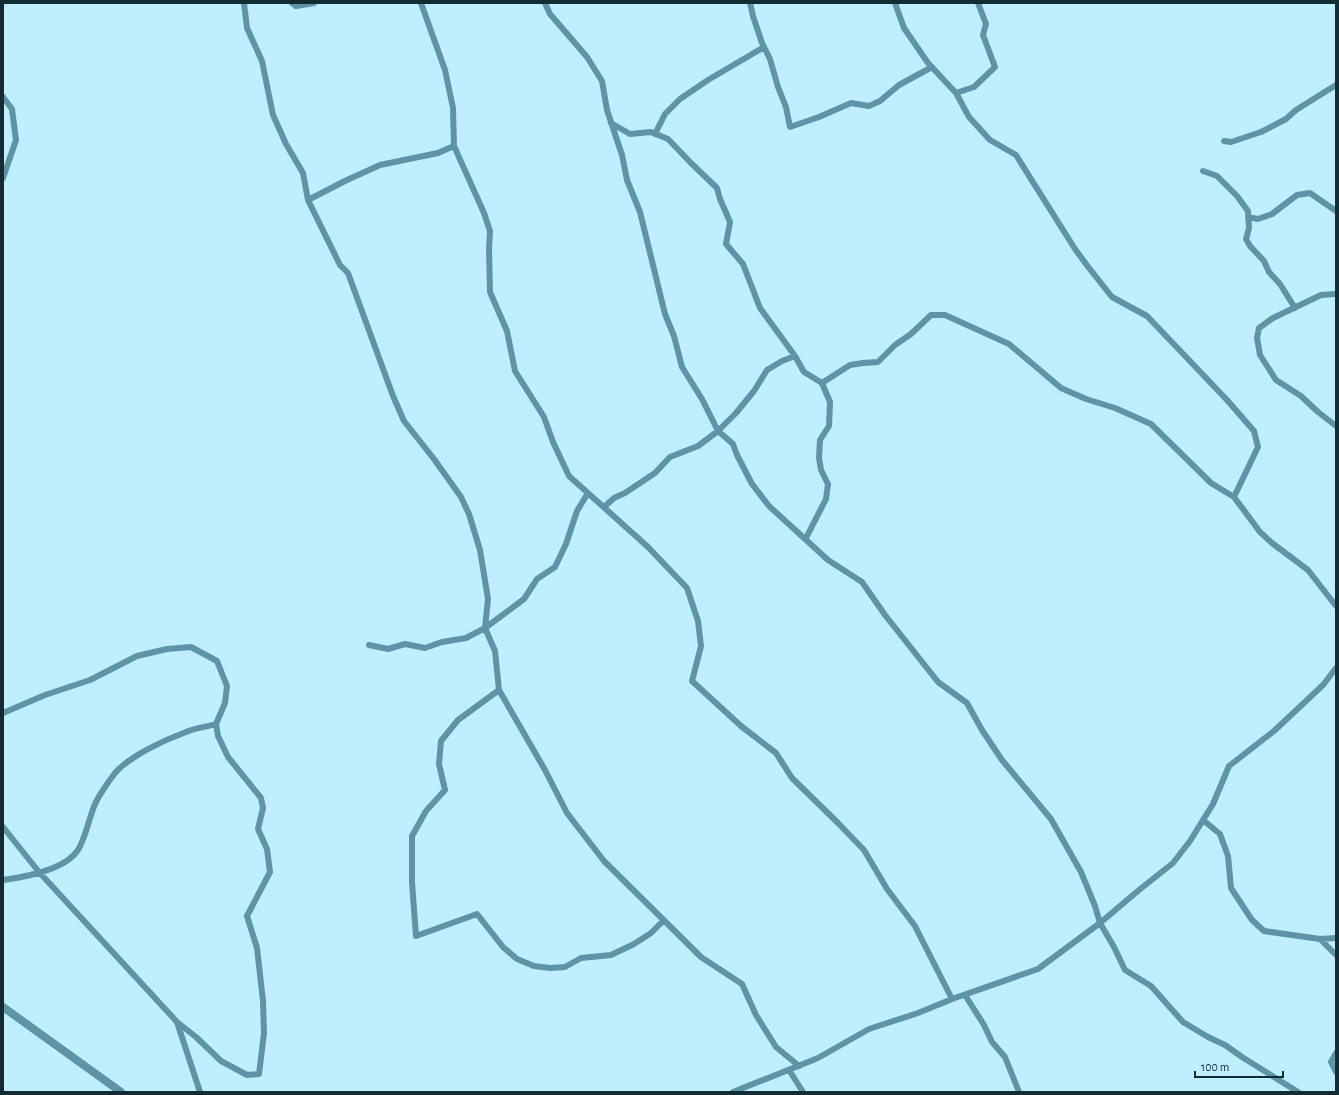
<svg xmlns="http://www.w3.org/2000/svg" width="1339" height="1095" font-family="'Alegreya Sans',sans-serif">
	<rect width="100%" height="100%" fill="#beeeff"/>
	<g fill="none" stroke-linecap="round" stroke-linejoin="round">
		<!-- minor -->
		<path stroke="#5d94a6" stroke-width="6" d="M244 3 247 28 262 61 273 115 286 144 303 173 308 200 340 265 348 273 393 396 404 421 434 459 461 497 469 514 480 550 488 599 485 628 495 651 499 690 545 770 567 813 604 861 701 957 742 984 756 1015 776 1047 799 1066
			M292 3 296 6 314 3
			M421 3 445 70 453 108 454 146 484 213 490 231 489 249 490 292 507 331 515 371 544 417 553 442 569 476 648 547 687 588 698 621 701 646 692 681 741 726 776 753 792 778 838 823 864 850 887 889 915 926 952 999
			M545 3 550 14 587 57 602 81 607 110 622 155 627 180 640 212 665 314 674 336 682 367 702 399 718 431 733 444 737 455 752 484 769 506 828 560 862 582 885 615 938 682 967 703 982 730 1002 760 1051 819 1081 872 1095 906 1100 923 1114 947 1125 970 1151 986 1183 1022 1208 1037 1225 1045 1242 1057 1298 1092
			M750 3 753 16 762 43 770 59 778 87 786 107 790 127 819 117 851 103 869 106 880 101 899 85 932 67
			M895 3 904 28 928 63 956 93 969 117 990 140 1016 155 1075 249 1089 268 1112 297 1147 316 1227 400 1254 431 1258 447 1234 497
			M956 93 974 87 995 67 983 35 986 24 978 3
			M3 97 12 109 16 140 3 178
			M611 123 630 134 651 132 668 139 691 163 717 188 720 199 730 222 726 244 743 264 760 308 795 356
			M655 134 665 114 680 99 708 80 764 47
			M1224 141 1231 142 1261 132 1286 119 1296 110 1336 85
			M1203 171 1217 176 1237 196 1248 211 1249 228 1246 239 1250 246 1264 261 1269 272 1280 284 1295 308
			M308 200 347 180 380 165 438 153 454 146
			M1248 217 1258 219 1272 214 1297 195 1310 193 1336 211
			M1336 294 1321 295 1273 318 1259 328 1257 338 1260 355 1276 380 1301 396 1318 412 1336 426
			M604 507 614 498 625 493 655 473 670 457 698 446 718 431 736 413 754 391 767 370 782 361 795 356 804 372 822 383 850 365 863 363 878 362 895 345 911 334 931 315H945L1009 344 1061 388 1086 399 1115 408 1151 424 1211 483 1234 497 1260 532 1272 543 1308 570 1336 606
			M806 538 826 499 828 484 821 470 819 458 820 440 829 426 830 402 822 383
			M369 645 388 649 405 644 425 648 442 642 466 638 485 628 524 599 537 579 555 567 566 544 577 511 588 493
			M499 690 458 720 441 741 439 764 445 790 426 811 412 836V882L416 936 477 914 503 947 517 959 534 966 550 968 565 967 581 958 611 955 634 944 651 933 664 920
			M3 713 45 695 90 680 137 656 167 649 191 647 217 661 227 686 225 703 216 724 218 736 228 757 261 798 263 808 258 829 267 849 270 872 247 916 257 948 263 1001 264 1033 259 1074 247 1075 221 1061 196 1037 177 1022
			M1203 820 1220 834 1228 856 1231 888 1252 920 1264 931 1320 939 1336 938
			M3 827 39 872 177 1022 200 1092
			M3 880C25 877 65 870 78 850 86 837 89 818 95 804 99 795 109 781 115 773 130 756 164 740 186 732 195 728 206 727 216 724
			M1320 939 1336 955
			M965 995 984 1025 992 1042 1005 1057 1019 1092
			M1336 1053 1331 1062 1336 1072
			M789 1070 803 1092
			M733 1092 818 1058 869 1029 918 1013 952 999 1038 969 1100 923 1139 890 1173 863 1190 841 1213 804 1229 766 1274 731 1323 685 1336 668"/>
		<!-- tertiary -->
		<path stroke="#5d94a6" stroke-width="8" d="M3 1007 121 1092"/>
	</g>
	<!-- border -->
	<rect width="1339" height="1095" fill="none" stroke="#132c34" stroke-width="8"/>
	<!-- scale -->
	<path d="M1195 1071v6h88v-6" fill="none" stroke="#132c34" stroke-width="2"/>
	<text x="1201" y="1071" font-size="12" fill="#132c34" stroke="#beeeff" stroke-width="3" paint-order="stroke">100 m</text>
</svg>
